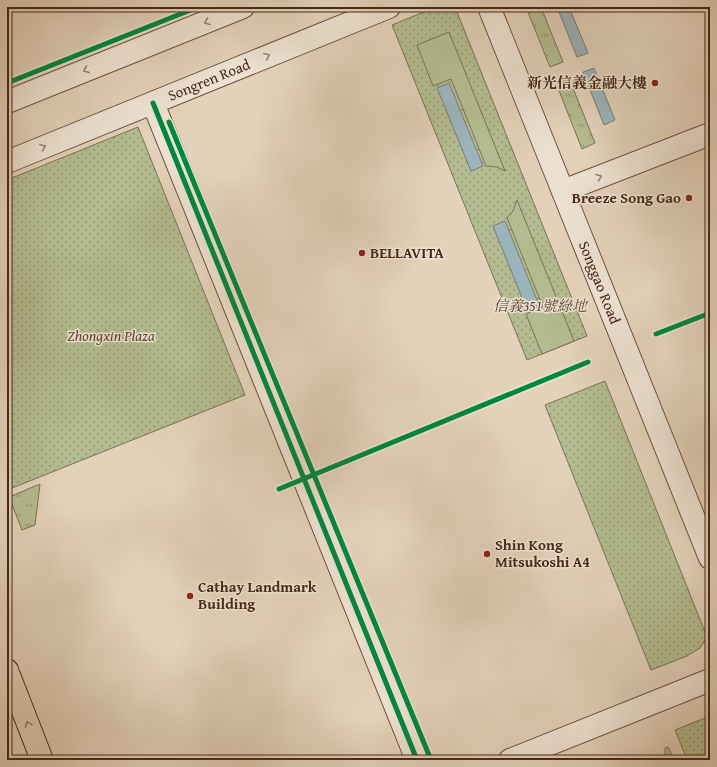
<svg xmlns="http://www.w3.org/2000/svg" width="717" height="767" font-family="'Gentium Book Plus','Noto Serif TC',serif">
	<defs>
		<pattern id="grass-tufts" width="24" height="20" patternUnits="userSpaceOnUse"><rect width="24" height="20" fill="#b3bc90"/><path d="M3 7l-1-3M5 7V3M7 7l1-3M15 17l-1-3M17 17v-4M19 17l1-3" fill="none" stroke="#939975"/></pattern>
		<pattern id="park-dots" width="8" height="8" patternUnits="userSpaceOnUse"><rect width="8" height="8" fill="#b3bc90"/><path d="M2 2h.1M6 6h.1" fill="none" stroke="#939975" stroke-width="1.8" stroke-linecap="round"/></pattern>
	</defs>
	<rect width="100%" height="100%" fill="#e3d2ba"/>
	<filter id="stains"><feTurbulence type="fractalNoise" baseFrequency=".005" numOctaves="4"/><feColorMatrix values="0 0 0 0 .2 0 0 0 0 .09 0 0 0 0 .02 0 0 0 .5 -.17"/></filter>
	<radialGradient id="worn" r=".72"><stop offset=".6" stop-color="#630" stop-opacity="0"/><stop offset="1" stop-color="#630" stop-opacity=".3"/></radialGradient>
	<!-- grass -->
	<path fill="url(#grass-tufts)" stroke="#7d7254" d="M526 7H541L563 62 550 67Z
		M569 78 595 143 582 149 556 83Z
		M40 484 35 525 22 530 9 497Z
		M668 747 674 760H665V748Z"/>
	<!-- park -->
	<path fill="url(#park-dots)" stroke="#7d7254" d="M436 7H455L587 336 527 360 392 25Z
		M138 127 245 395 7 490V180Z
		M605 381 707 637 700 648 687 656 651 670 545 405Z
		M710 716V760H687L675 730Z"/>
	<!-- garden -->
	<path fill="#b3bc90" stroke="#7d7254" d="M449 32 505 171 497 167 486 166 451 79 433 86 417 45Z
		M517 200 574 341 542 354 526 314 543 307 507 218 513 211Z"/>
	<!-- water -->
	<path fill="#9cb4bc" stroke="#7a7c7a" d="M557 7H569L588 53 577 57Z
		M594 68 615 120 604 125 583 72Z
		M449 83 483 166 471 171 437 88Z
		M505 221 539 305 527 310 493 226Z"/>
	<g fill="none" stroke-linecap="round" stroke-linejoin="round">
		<defs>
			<g id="minor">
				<path id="s1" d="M489 7 710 558"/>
				<path d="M7 102 243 7"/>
				<path d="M153 103 417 760"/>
				<path id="s2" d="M7 162 389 7"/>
				<path d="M563 191 710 134"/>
				<path d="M510 760 710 680"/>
			</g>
			<path id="major" d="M7 670 42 760"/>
		</defs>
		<!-- minor casing -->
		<use href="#minor" stroke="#6e5240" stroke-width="24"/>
		<!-- major casing -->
		<use href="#major" stroke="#472717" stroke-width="24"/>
		<!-- minor -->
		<use href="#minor" stroke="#ede2d2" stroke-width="22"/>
		<!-- major -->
		<use href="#major" stroke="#e3d2ba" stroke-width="22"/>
		<defs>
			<path id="cycleway" d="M7 83 198 7
				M153 103 417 760
				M169 122 431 760
				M656 334 710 313
				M279 489 588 362"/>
		</defs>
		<!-- cycleway casing -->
		<use href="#cycleway" stroke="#ede2d2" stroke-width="8"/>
		<!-- cycleway -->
		<use href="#cycleway" stroke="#00873e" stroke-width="5"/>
	</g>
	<!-- one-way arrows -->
	<defs><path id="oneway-chevron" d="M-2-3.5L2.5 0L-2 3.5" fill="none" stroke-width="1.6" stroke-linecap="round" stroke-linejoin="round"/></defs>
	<g stroke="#9a8474">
		<use href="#oneway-chevron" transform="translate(207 22) rotate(158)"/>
		<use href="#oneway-chevron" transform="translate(267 56) rotate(-22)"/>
		<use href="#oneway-chevron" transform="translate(86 70) rotate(158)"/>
		<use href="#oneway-chevron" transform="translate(43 147) rotate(-22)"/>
		<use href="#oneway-chevron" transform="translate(599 177) rotate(-21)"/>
	</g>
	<use stroke="#957c68" href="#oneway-chevron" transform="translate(28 724) rotate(-111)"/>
	<!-- markers -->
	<g fill="#8f2418" stroke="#ede2d2" stroke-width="1.5">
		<circle cx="655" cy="83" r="4"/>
		<circle cx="689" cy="198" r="4"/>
		<circle cx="362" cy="253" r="4"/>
		<circle cx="487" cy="554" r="4"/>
		<circle cx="190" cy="596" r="4"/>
	</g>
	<g text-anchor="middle" stroke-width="3" stroke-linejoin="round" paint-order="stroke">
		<!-- street labels -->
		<g font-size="15" fill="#472717" stroke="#ede2d2">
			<text dy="5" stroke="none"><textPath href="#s2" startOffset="218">Songren Road</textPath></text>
			<text dy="5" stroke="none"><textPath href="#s1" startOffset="297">Songgao Road</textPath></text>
		</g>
		<!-- poi labels -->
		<g font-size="15" font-weight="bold" fill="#472717" stroke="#ede2d2" text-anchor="start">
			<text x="647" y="88" text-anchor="end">新光信義金融大樓</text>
			<text x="681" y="203" text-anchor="end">Breeze Song Gao</text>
			<text x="370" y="258">BELLAVITA</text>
			<text x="495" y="550">Shin Kong<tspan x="495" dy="17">Mitsukoshi A4</tspan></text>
			<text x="198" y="592">Cathay Landmark<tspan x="198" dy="17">Building</tspan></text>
		</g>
		<!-- park labels -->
		<g font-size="15" font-style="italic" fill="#5d452f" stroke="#ede2d2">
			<text x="540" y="311">信義351號綠地</text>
			<text x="111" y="341">Zhongxin Plaza</text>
		</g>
	</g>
	<!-- margin -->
	<rect width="717" height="767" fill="none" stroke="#e3d2ba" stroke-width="24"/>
	<rect x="8" y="8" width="701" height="751" fill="none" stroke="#472717" stroke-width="2"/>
	<rect x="12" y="12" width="693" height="743" fill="none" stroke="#472717"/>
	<rect width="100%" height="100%" filter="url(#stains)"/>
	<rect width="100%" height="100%" fill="url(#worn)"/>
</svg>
